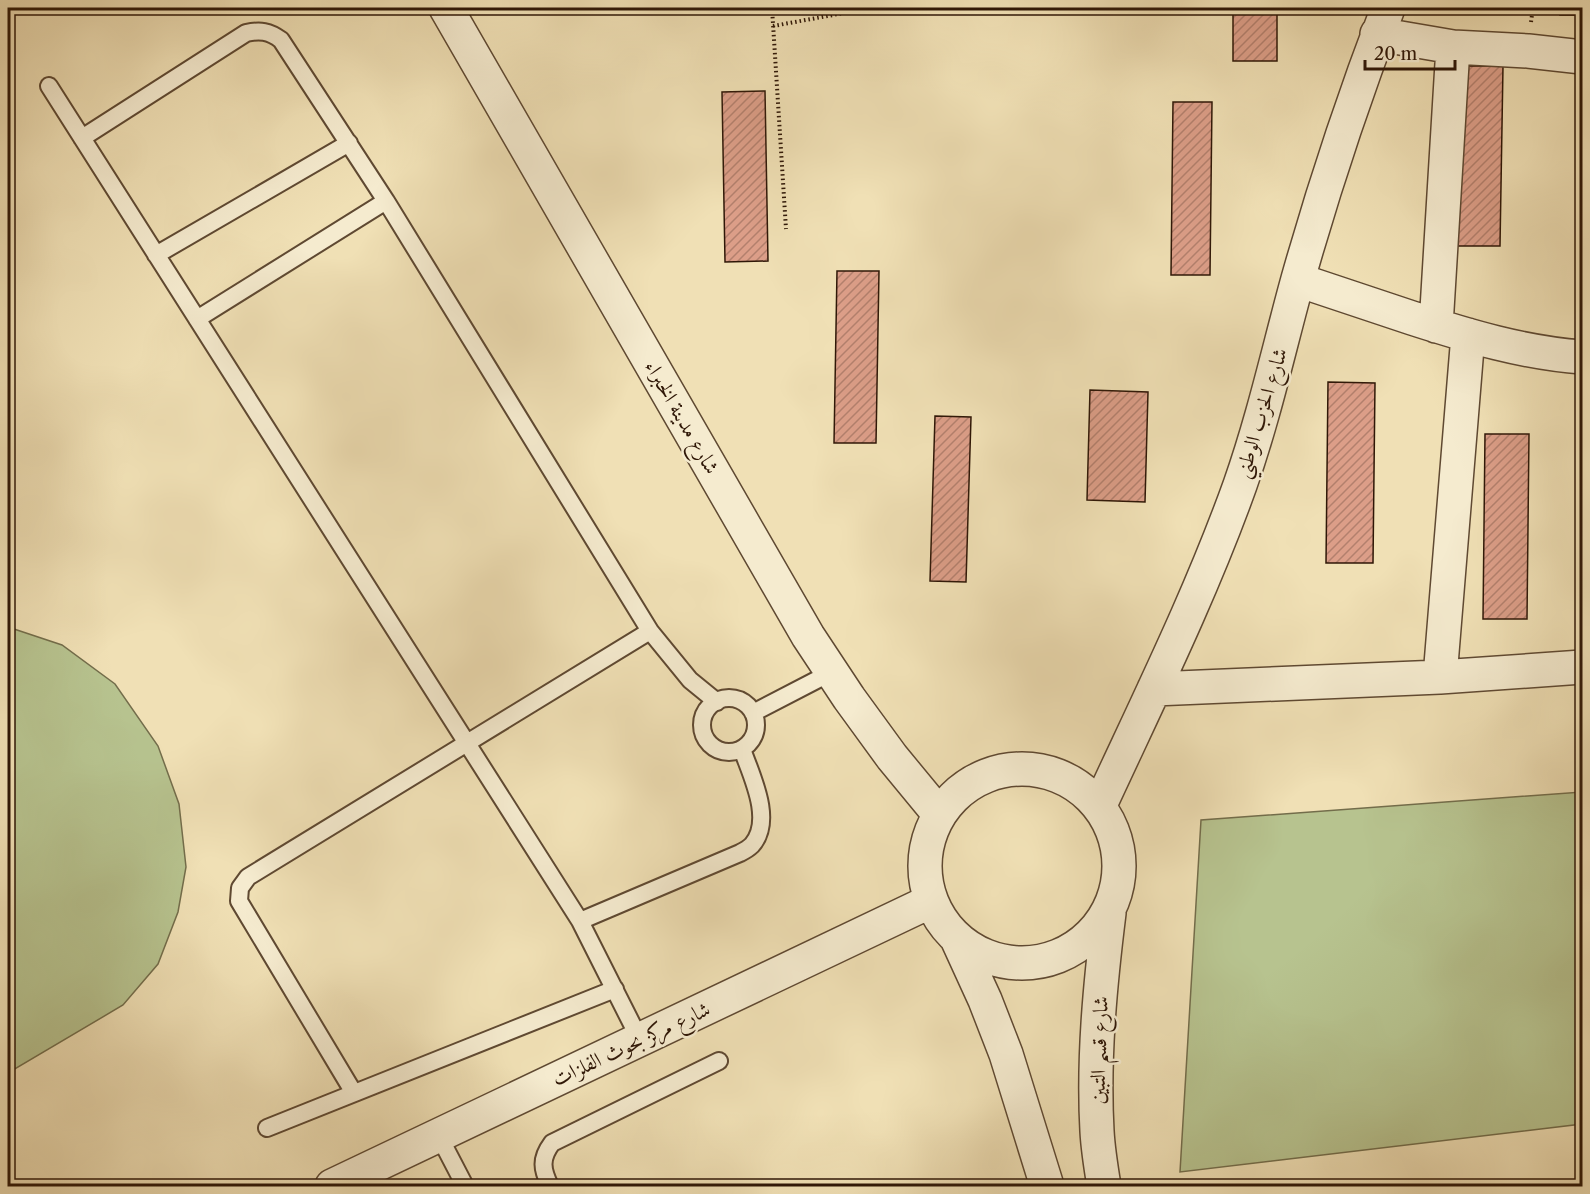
<svg xmlns="http://www.w3.org/2000/svg" width="1590" height="1194" font-family="'Libre Caslon Text',Amiri,serif">
	<defs>
		<pattern id="building-hatch" width="6" height="6" patternUnits="userSpaceOnUse" patternTransform="scale(1.5)"><rect width="6" height="6" fill="#dc9e88"/><path d="M-1 1l2-2M0 6l6-6M5 7l2-2" fill="none" stroke="#b3806d"/></pattern>
	</defs>
	<rect width="100%" height="100%" fill="#f0e0b5"/>
	<filter id="stains"><feTurbulence type="fractalNoise" baseFrequency=".00333" numOctaves="4"/><feColorMatrix values="0 0 0 0 .2 0 0 0 0 .09 0 0 0 0 .02 0 0 0 .5 -.17"/></filter>
	<radialGradient id="worn" r=".72"><stop offset=".6" stop-color="#630" stop-opacity="0"/><stop offset="1" stop-color="#630" stop-opacity=".3"/></radialGradient>
	<!-- green -->
	<path fill="#b7c38f" stroke="#736d4b" stroke-width="1.5" d="M8 627 62 645 115 684 158 746 179 804 186 867 178 912 158 964 123 1005 8 1073Z
		M1582 792V1124L1180 1172 1201 820Z"/>
	<!-- building -->
	<path fill="url(#building-hatch)" stroke="#2f1707" stroke-width="1.5" d="M1233 8H1277V61H1233Z
		M1560 8H1582V15H1560Z
		M1458 66H1503L1500 246H1456Z
		M765 91 768 261 725 262 722 92Z
		M1173 102H1212L1210 275H1171Z
		M837 271H879L876 443H834Z
		M1328 382 1375 383 1373 563H1326Z
		M1090 390 1148 392 1145 502 1087 500Z
		M935 416 971 417 966 582 930 581Z
		M1485 434H1529L1527 619H1483Z"/>
	<g fill="none" stroke-linecap="round" stroke-linejoin="round">
		<defs>
			<path id="service" d="M49 86 580 921 640 1040
				M82 138 246 33C260 30 269 31 281 40L386 201 650 631 690 680 717 702
				M156 255 349 143
				M197 319 386 201
				M702 725a27 27 0 1 1 54 0a27 27 0 1 1-54 0Z
				M753 713 832 672
				M580 921 740 853C744 851 749 848 752 845 774 820 751 775 742 749
				M354 1093 239 901 240 888 248 877 650 631
				M267 1128 615 989
				M439 1136 465 1186
				M550 1186C542 1169 540 1159 552 1143L719 1061"/>
			<path id="minor" d="M446 8 808 636 849 698 892 757 939 814
				M1377 34 1453 47 1528 51 1582 57
				M1298 280C1336 293 1374 305 1412 318 1468 336 1524 353 1582 357
				M1436 326 1453 47
				M1440 677 1468 335
				M1154 689 1440 677 1582 667
				M925 866a97 97 0 1 1 194 0a97 97 0 1 1-194 0Z
				M1100 805C1149 699 1201 594 1240 485 1264 417 1279 348 1298 279 1324 187 1354 97 1388 8
				M958 941 985 1000 1006 1054 1047 1186
				M332 1186 931 901
				M1104 1186C1101 1168 1098 1150 1097 1131 1093 1059 1100 985 1109 913"/>
		</defs>
		<!-- service casing -->
		<use href="#service" stroke="#5f4932" stroke-width="20"/>
		<!-- minor casing -->
		<use href="#minor" stroke="#5f4932" stroke-width="36"/>
		<!-- path -->
		<path stroke="#2f1707" stroke-width="4" stroke-dasharray="1.5 3" stroke-linecap="butt" d="M772 8 786 229
			M1531 22 1533 8
			M773 26 871 8"/>
		<!-- service -->
		<use href="#service" stroke="#f5ebcf" stroke-width="16"/>
		<!-- minor -->
		<use href="#minor" stroke="#f5ebcf" stroke-width="33"/>
	</g>
	<g text-anchor="middle" stroke-width="5" stroke-linejoin="round" paint-order="stroke">
		<!-- street labels -->
		<g font-size="21" fill="#2f1707" stroke="#f5ebcf">
			<text transform="translate(1261 413) rotate(-73)" y="7">شارع الحزب الوطني</text>
			<text transform="translate(682 417) rotate(60)" y="7">شارع مدينة الخبراء</text>
			<text transform="translate(631 1044) rotate(-25)" y="7">شارع مركز بحوث الفلزات</text>
			<text transform="translate(1099 1050) rotate(-88)" y="7">شارع قسم التبين</text>
		</g>
	</g>
	<!-- margin -->
	<rect width="1590" height="1194" fill="none" stroke="#f0e0b5" stroke-width="30"/>
	<rect x="9" y="9" width="1572" height="1176" fill="none" stroke="#2f1707" stroke-width="3"/>
	<rect x="15" y="15" width="1560" height="1164" fill="none" stroke="#2f1707" stroke-width="1.5"/>
	<!-- scale -->
	<path d="M1365 60v9h90v-9" fill="none" stroke="#2f1707" stroke-width="3"/>
	<text x="1374" y="60" font-size="18" fill="#2f1707" stroke="#f5ebcf" stroke-width="4.5" paint-order="stroke">20 m</text>
	<rect width="100%" height="100%" filter="url(#stains)"/>
	<rect width="100%" height="100%" fill="url(#worn)"/>
</svg>
